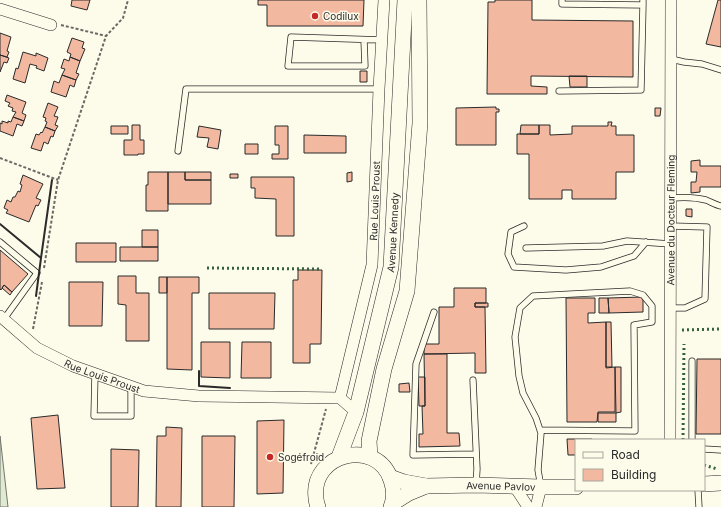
<svg xmlns="http://www.w3.org/2000/svg" width="721" height="507" font-family="Inter,sans-serif">
	<rect width="100%" height="100%" fill="#fdfbea"/>
	<!-- green -->
	<path fill="#deebd1" stroke="#74746e" d="M0 436 8 507H0Z"/>
	<!-- building -->
	<path fill="#f2b8a0" stroke="#2b2b2b" d="M72 0H90L87 10 71 6Z
		M258 0H364L363 26H267V5H258Z
		M495 0H532V20L633 21V77L531 76V86L547 87V94H487L488 2H495Z
		M718 0H721V47L706 44Z
		M0 33 11 37 7 51 9 52 7 57 0 55Z
		M72 38 84 42 82 48 85 49 80 61 70 57 71 54 67 52Z
		M23 52 36 56V53L48 58 44 71 36 68 37 66 30 64 25 83 13 79 16 68 18 69Z
		M0 55 9 58 7 63 4 62 0 72Z
		M70 57 80 61 76 73 79 74 76 80 62 75 65 69 61 68 64 59 69 61Z
		M360 71H367V82H360Z
		M62 75 76 80 74 87 70 85 66 97 51 92 54 81 59 83Z
		M569 76H587V87H570Z
		M7 95 26 102 22 113 26 115 24 121 13 117 16 112 12 111 13 108 8 106 10 103 5 101Z
		M48 103 58 107 54 116 58 117 55 125 58 126 55 131 45 127 47 122 45 121 46 118 43 117Z
		M496 107V109H499V112H496V145H456V108Z
		M655 108H661L660 116H655Z
		M13 117 24 121 22 126 17 124 13 136 0 131V123L2 124V121L8 123V121L11 122Z
		M608 122H612L611 126H616V135H634V172H616V199H572V190H562V199H529V154H517V134H539V125H550V135L572 134V126H608Z
		M132 125H140V140H144V154H138V155H124V140H132Z
		M521 125H539V134H520Z
		M111 126H128V134H111Z
		M199 126 221 130 218 149 207 147 209 138 197 137Z
		M275 126H288V159H272V154H279V145H275Z
		M45 127 55 131 53 137 51 136 48 144 44 142 41 151 31 148 36 134 39 135 41 132 42 133Z
		M304 135 346 136V153H304Z
		M245 144H258V154H245Z
		M700 160V166H721V187H700V192L691 193V182H696L697 172H691V161Z
		M148 172H168V211H146V185H148Z
		M168 172H185V180H211V204H168Z
		M185 172H211V180H185Z
		M352 172V181L347 182V173Z
		M230 174H238V178H230Z
		M23 175 43 184 36 198 41 200 38 206 36 205 29 222 6 213 8 210 4 208 7 200 11 202 13 197H15L18 191 20 192 22 185 20 184Z
		M251 177H294V236H276V199L255 198V188H251Z
		M686 209H692V217L686 216Z
		M142 230H158V247H142Z
		M76 243H116V262H76Z
		M120 247H158V261H120Z
		M0 250 28 274 12 292 4 285 1 290 0 289Z
		M298 270H322L321 344H310V363H293V280H298Z
		M118 276H136V293H149V341H126V305L118 304Z
		M159 277H167V293H159Z
		M167 277H199V293H192V370L167 369Z
		M69 282H103L102 326H69Z
		M4 285 12 292 10 295 2 288Z
		M454 288H486V303H475V307H485L486 373H475V353L424 354V344H439V307H454Z
		M209 293H275L274 329H209Z
		M643 297V312L609 313 608 298Z
		M566 298H595V313H588V323L606 322V368L615 367V412H598L597 422H567Z
		M599 298H608L609 313H599Z
		M475 303H488V307H475Z
		M606 322H611L612 367H606Z
		M201 342H230V378L201 377Z
		M242 342H271V378H241Z
		M424 354H447V433H459L460 446 419 447V434H423L422 406H425Z
		M697 359H721V434H696Z
		M615 367H621V412L616 413Z
		M418 377H425V406H419Z
		M409 383 410 392H399V384Z
		M598 413H616V422H598Z
		M58 415 65 488 37 489 31 418Z
		M284 420 283 493 257 494V421Z
		M166 427 182 428 181 507H156L157 436H166Z
		M202 436H235L234 507H202Z
		M567 439H592V440H576V455H568Z
		M111 449 139 450 138 507H111Z"/>
	<g fill="none" stroke-linecap="round" stroke-linejoin="round">
		<defs>
			<path id="lane" d="M562 0V4L643 5V0
				M364 40 365 66H288L291 37 382 40
				M671 59 684 62 702 64 721 70
				M559 91 641 90 643 5
				M178 151 186 89H379
				M671 198C682 197 695 197 706 200 711 202 716 205 721 206
				M524 226 511 232 508 254 514 267 566 270 601 267 634 256 646 242
				M0 242 37 273 4 319
				M526 248 603 246 627 241 671 244
				M671 308H685L705 299 707 227 671 226
				M434 312 416 364 413 455 476 454
				M95 374 94 416H131V386
				M473 380 477 469 476 485
				M540 430 635 431 634 325 652 322V306L643 295 630 291 533 296 520 308 515 337 519 376 523 393 536 418 541 433 538 470 541 487
				M692 440V361
				M704 449 721 450
				M698 490 699 507"/>
			<g id="street">
				<path d="M0 9 51 25"/>
				<path id="s1" d="M0 316 37 348 73 366 144 391 199 396 340 398 356 412"/>
				<path id="s2" d="M340 398 372 265 379 89 384 0"/>
				<path id="s3" d="M670 440 671 0"/>
				<path d="M515 487 528 507"/>
				<path d="M536 507 541 487"/>
			</g>
			<g id="secondary">
				<path id="s4" d="M339 457 356 412 391 267 405 0"/>
				<path d="M370 457 369 441 384 369 407 291 420 123 419 0"/>
				<path id="s5" d="M390 477 404 482 426 486 476 485 541 487H576"/>
				<path d="M704 484 721 483"/>
				<path d="M393 503 409 493 426 486"/>
				<path d="M318 507C317 504 316 501 316 498 310 453 377 437 391 480 394 489 395 498 391 507"/>
			</g>
		</defs>
		<!-- lane casing -->
		<use href="#lane" stroke="#2b2b2b" stroke-width="7"/>
		<!-- street casing -->
		<use href="#street" stroke="#2b2b2b" stroke-width="12"/>
		<!-- secondary casing -->
		<use href="#secondary" stroke="#2b2b2b" stroke-width="16"/>
		<!-- path -->
		<path stroke="#6a6964" stroke-width="2" stroke-dasharray="3 2" stroke-linecap="butt" d="M61 25 106 36
			M0 158 58 180
			M44 268 58 180 106 36 123 18 128 0
			M33 329 42 282
			M311 464 326 409"/>
		<!-- lane -->
		<use href="#lane" stroke="#fdfbea" stroke-width="5.5"/>
		<!-- street -->
		<use href="#street" stroke="#fdfbea" stroke-width="11"/>
		<!-- secondary -->
		<use href="#secondary" stroke="#fdfbea" stroke-width="15"/>
		<!-- hedge -->
		<path stroke="#34623c" stroke-width="3" stroke-dasharray="2 3" stroke-linecap="butt" d="M207 268 321 269
			M682 330 721 329
			M683 440 684 344
			M704 465 717 469"/>
		<!-- wall -->
		<path stroke="#2b2b2b" stroke-width="2" d="M0 224 41 258 36 296
			M41 258 52 180
			M199 371V386L230 388"/>
	</g>
	<!-- markers -->
	<g fill="#c62828" stroke="#fdfbea" stroke-width="1.5">
		<circle cx="315" cy="16" r="4"/>
		<circle cx="270" cy="457" r="4"/>
	</g>
	<g text-anchor="middle" stroke-width="3" stroke-linejoin="round" paint-order="stroke">
		<!-- poi labels -->
		<g font-size="10" fill="#2b2b2b" stroke="#fdfbea" text-anchor="start">
			<text x="323" y="20">Codilux</text>
			<text x="278" y="461">Sogéfroid</text>
		</g>
		<!-- street labels -->
		<g font-size="10" fill="#2b2b2b" stroke="#fdfbea">
			<text dy="4" stroke="none"><textPath href="#s2" startOffset="201">Rue Louis Proust</textPath></text>
			<text dy="4" stroke="none"><textPath href="#s3" startOffset="220">Avenue du Docteur Fleming</textPath></text>
			<text dy="4" stroke="none"><textPath href="#s4" startOffset="232">Avenue Kennedy</textPath></text>
			<text dy="4" stroke="none"><textPath href="#s1" startOffset="120">Rue Louis Proust</textPath></text>
			<text dy="4" stroke="none"><textPath href="#s5" startOffset="112">Avenue Pavlov</textPath></text>
		</g>
	</g>
	<!-- legend -->
	<rect x="575" y="439" width="130" height="52" fill="#fdfbea" stroke="#a9a89e"/>
	<rect x="583" y="452" width="20" height="6" fill="#fdfbea" stroke="#a9a89e"/>
	<text x="611" y="459" font-size="12" fill="#2b2b2b">Road</text>
	<rect x="583" y="469" width="20" height="12" fill="#f2b8a0" stroke="#a9a89e"/>
	<text x="611" y="479" font-size="12" fill="#2b2b2b">Building</text>
</svg>
